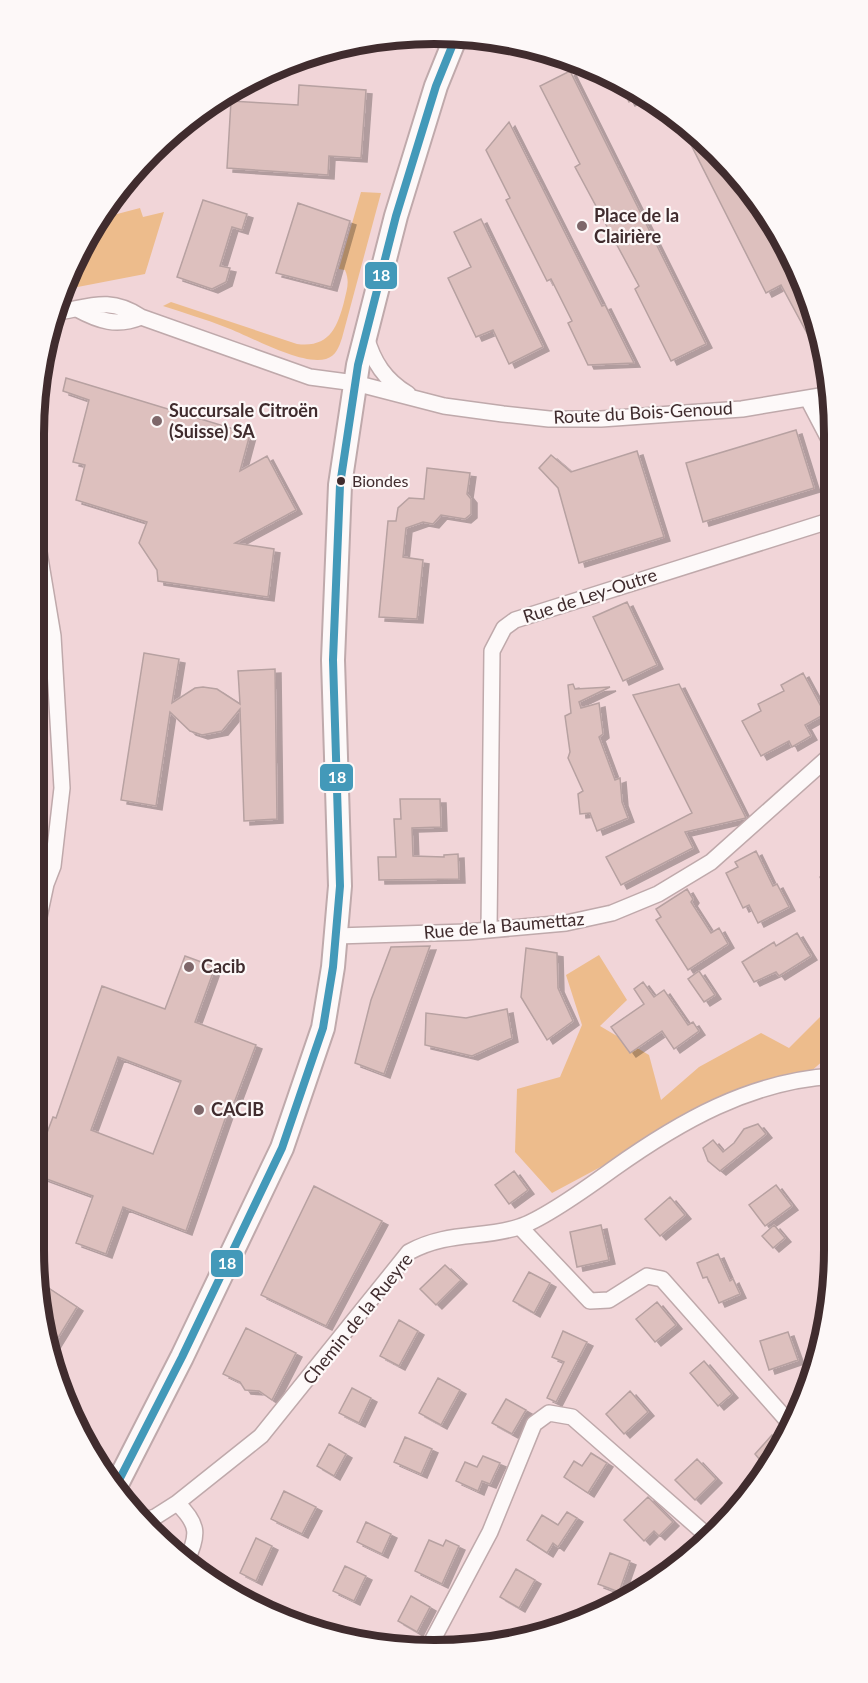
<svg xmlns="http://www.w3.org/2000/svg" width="868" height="1683" font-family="Lato,sans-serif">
	<defs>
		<filter id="shadow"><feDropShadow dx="6" dy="4" stdDeviation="0" flood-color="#0004"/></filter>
	</defs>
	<rect width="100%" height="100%" fill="#f1d5d8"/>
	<!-- green -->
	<path fill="#edbc8c" d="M357 42 342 57 319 65 242 83 305 54Z
		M361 192 381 193 342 338C339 347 336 356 326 359 301 366 250 336 225 327 205 319 184 313 163 306L171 302 297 344C329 348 337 328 344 302 347 289 350 282 345 270L339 269Z
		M140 208 143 217 164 212 145 274 62 290 74 257 98 219Z
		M599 955 627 1000 600 1026 649 1055 661 1100 699 1067 761 1033 789 1048 833 1004V1052L801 1080 694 1117 552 1193 515 1152 517 1089 560 1077 582 1025 566 975Z"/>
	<!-- building -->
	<path fill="#ddc0be" stroke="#b7a1a1" stroke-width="1.5" fill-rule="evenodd" filter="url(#shadow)" d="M570 71 706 344 671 361 635 289 639 286 575 167 580 164 540 86Z
		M617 78 643 94 629 102Z
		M299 85 366 90 361 158 329 156 328 175 227 168 231 101 298 105Z
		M680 118 752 190 805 281 825 357 821 359 781 285 766 293 678 119Z
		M509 122 602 306 605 305 634 363 588 365 568 323 572 321 551 279 547 281 506 200 510 198 486 150Z
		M203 200 247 214 242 230 232 227 220 266 230 268 226 282 212 289 177 277Z
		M298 203 350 221 331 287 276 273Z
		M481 219 543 347 509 364 493 330 476 337 448 278 471 267 454 232Z
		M66 378 250 434 240 471 267 456 296 510 235 543 274 549 268 597 158 581 157 570 139 543 147 522 76 500 85 465 73 462 89 400 63 391Z
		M796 430 814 488 703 522 686 463Z
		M637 451 664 537 579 563 558 488 539 468 551 455 571 472Z
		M427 468 470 473 467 494 471 499V514L465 519 441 515 433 524 423 522 406 528 403 557 423 560 417 619 379 617 388 521H396L398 508 409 498 424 499Z
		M627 602 657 665 623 681 593 617Z
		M144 653 179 659 172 703 195 688 203 687 217 689 240 704 238 671 275 669 277 819 244 821 240 709 222 731 202 735 190 731 170 712 156 806 121 800Z
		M803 673 825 714 805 725 811 736 792 747 789 741 761 756 742 721 761 711 758 704 784 691 781 685Z
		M573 684 575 689 610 687 579 702 581 708 599 703 603 734 599 737 615 780 620 778 622 802 628 818 597 831 590 813 580 814 578 794 583 791 568 758 570 752 565 716 571 713 568 685Z
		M679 684 746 818 685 832 693 848 621 885 606 857 692 813 633 695Z
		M400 799H440L441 827 412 828 413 856 444 857V855L458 854 459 879 379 880 378 857H396L394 819H401Z
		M756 851 773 886 777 884 789 907 758 923 749 905 743 908 726 873 738 867 735 862Z
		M833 870V902L820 877Z
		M687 889 693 899 691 902 711 933 719 928 728 944 688 970 656 920 661 917 656 909Z
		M797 933 811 956 779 976 776 972 754 982 742 962 774 942 776 946Z
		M430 946 384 1074 355 1063 371 1000 391 947Z
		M526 948 557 953 558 988 573 1021 547 1040 521 997Z
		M185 956 215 967 195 1022 256 1045 234 1103 231 1102 186 1231 123 1207 106 1254 76 1243 93 1196 33 1174V1170L53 1117 56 1118 102 986 165 1009ZM118 1057 181 1081 153 1154 91 1130Z
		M699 971 715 995 704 1002 688 979Z
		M643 982 654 997 664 990 688 1025 693 1022 699 1031 674 1049 662 1031 630 1053 611 1027 644 1004 634 989Z
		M507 1009 512 1038 472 1056 425 1045 426 1013 466 1018Z
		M758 1124 766 1134 720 1171 708 1161 703 1148 713 1140 723 1152 734 1143 744 1129Z
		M514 1171 528 1190 509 1204 495 1185Z
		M776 1185 792 1206 765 1226 749 1205Z
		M314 1186 382 1221 326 1326 261 1295Z
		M670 1197 685 1215 660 1236 645 1219Z
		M601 1225 609 1260 577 1267 570 1232Z
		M774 1225 785 1238 773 1248 762 1236Z
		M718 1254 730 1281 733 1279 740 1294 719 1303 707 1277 703 1278 697 1263Z
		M445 1265 461 1280 436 1305 420 1289Z
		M529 1272 550 1283 534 1313 513 1301Z
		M38 1281 77 1307 50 1351 41 1298Z
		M657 1302 676 1325 655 1342 636 1319Z
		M399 1320 418 1331 399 1366 380 1356Z
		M246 1328 296 1353 272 1400 259 1391 245 1390 240 1382 223 1374Z
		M563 1331 587 1342 556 1402 547 1398 564 1362 552 1357Z
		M788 1332 798 1360 769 1370 760 1341Z
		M704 1361 732 1394 718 1406 690 1373Z
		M438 1378 460 1390 441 1425 419 1413Z
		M352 1388 371 1398 359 1423 339 1413Z
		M630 1391 648 1412 624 1434 606 1414Z
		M506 1399 526 1410 512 1434 492 1423Z
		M772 1435 780 1445 765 1466 755 1454Z
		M405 1437 432 1449 421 1474 394 1462Z
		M329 1444 346 1454 334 1476 317 1466Z
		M591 1453 607 1463 588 1493 564 1477 574 1461 582 1466Z
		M483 1456 500 1463 490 1484 482 1481 478 1491 456 1481 465 1462 477 1467Z
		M697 1459 716 1479 695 1500 675 1480Z
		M284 1491 316 1507 302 1534 271 1519Z
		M648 1497 673 1522 659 1536 654 1531 644 1541 624 1520Z
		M567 1512 577 1518 558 1547 553 1543 547 1553 527 1540 542 1515 558 1525Z
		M366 1522 391 1534 382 1554 357 1542Z
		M256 1538 272 1546 256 1581 240 1573Z
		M429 1540 443 1546 446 1540 459 1546 442 1584 415 1571Z
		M610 1553 630 1561 619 1592 598 1584Z
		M345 1566 366 1576 354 1601 333 1591Z
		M516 1569 535 1580 519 1608 500 1597Z
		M411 1596 430 1607 417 1632 398 1621Z"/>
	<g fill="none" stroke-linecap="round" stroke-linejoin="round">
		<defs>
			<path id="minor" d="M77 309C99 321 117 327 141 317
				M53 313C88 308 108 295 141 317L310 377 355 383 444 406 503 414 549 419H601L742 409 832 394
				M366 336C373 362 385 380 408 394
				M808 399 832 445
				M489 930 492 651 504 628 515 620 832 520
				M336 936 467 932 566 923 612 913 658 894 711 862 833 753
				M33 945 46 884 53 866 62 788 53 636 34 522
				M520 1227 590 1301 609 1300 647 1276 662 1279 793 1427
				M177 1503C199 1524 199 1535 186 1562
				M142 1521 155 1517 177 1503 261 1436 409 1252C448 1231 481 1239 519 1227 544 1219 591 1185 613 1169 679 1122 750 1081 834 1076
				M430 1645 490 1532 534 1424 549 1413 572 1417 710 1538"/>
			<path id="primary" d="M114 1490 182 1357 282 1148 323 1028 333 967 340 886 333 660 340 485 358 365 396 216 436 86 457 34"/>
		</defs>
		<!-- minor casing -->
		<use href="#minor" stroke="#bfa9ab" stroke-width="18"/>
		<!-- primary casing -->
		<use href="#primary" stroke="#bfa9ab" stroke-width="26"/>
		<!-- minor -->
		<use href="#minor" stroke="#fdf9f9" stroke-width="15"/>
		<!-- primary -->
		<use href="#primary" stroke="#fdf9f9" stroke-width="22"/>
		<defs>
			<path id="bus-1" d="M114 1490 182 1357 282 1148 323 1028 333 967 340 886 333 660 340 485 358 365 396 216 436 86 457 34"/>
		</defs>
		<!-- bus-1 casing -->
		<use href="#bus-1" stroke="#fdf8f8" stroke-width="12"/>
		<!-- bus-1 -->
		<use href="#bus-1" stroke="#4399b9" stroke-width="8"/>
	</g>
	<!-- markers -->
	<g fill="#7e676a" stroke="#fdf8f8" stroke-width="2">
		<circle cx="582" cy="226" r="6"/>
		<circle cx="157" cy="421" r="6"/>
		<circle cx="189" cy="967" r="6"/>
		<circle cx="199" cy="1110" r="6"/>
	</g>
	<circle fill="#402c2e" stroke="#fdf8f8" stroke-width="2" cx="341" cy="481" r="5"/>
	<g text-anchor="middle" stroke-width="4.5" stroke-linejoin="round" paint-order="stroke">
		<!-- bus labels -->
		<g font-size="16" fill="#402c2e" stroke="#fdf8f8" text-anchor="start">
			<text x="352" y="487">Biondes</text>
		</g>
		<!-- poi labels -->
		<g font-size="18" font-weight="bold" fill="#402c2e" stroke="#fdf8f8" text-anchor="start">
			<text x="594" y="222">Place de la<tspan x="594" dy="21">Clairière</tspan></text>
			<text x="169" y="417">Succursale Citroën<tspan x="169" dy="21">(Suisse) SA</tspan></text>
			<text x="201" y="973">Cacib</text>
			<text x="211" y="1116">CACIB</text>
		</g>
		<!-- street labels -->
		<g font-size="18" fill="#402c2e" stroke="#fdf8f8">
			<text transform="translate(643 413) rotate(-3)" y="6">Route du Bois-Genoud</text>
			<text transform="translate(590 596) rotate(-18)" y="6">Rue de Ley-Outre</text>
			<text transform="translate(504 926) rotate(-5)" y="6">Rue de la Baumettaz</text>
			<text transform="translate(358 1319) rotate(-51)" y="6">Chemin de la Rueyre</text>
		</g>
	</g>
	<!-- crop -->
	<path d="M0 0H868V1683H0ZM434 44H434A390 390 0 0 1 824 434V1250A390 390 0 0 1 434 1640H434A390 390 0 0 1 44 1250V434A390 390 0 0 1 434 44Z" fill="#fdf8f8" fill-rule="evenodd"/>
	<path fill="none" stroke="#402c2e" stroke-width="8" d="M434 44H434A390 390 0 0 1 824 434V1250A390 390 0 0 1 434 1640H434A390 390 0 0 1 44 1250V434A390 390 0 0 1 434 44Z"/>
	<g stroke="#fdf8f8" stroke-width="2">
		<rect x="364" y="261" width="34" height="29" rx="6" fill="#4399b9"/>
		<rect x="319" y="763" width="35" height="29" rx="6" fill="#4399b9"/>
		<rect x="210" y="1249" width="34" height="29" rx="6" fill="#4399b9"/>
	</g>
	<g font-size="16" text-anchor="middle" font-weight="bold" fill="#fff">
		<text x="381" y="281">18</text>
		<text x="337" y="783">18</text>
		<text x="227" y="1269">18</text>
	</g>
</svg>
